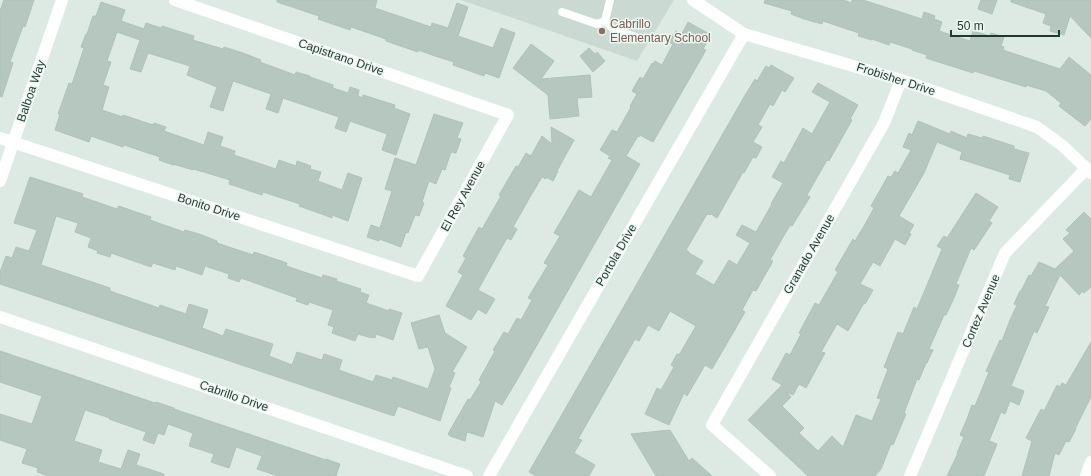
<svg xmlns="http://www.w3.org/2000/svg" width="1091" height="476" font-family="Helvetica,sans-serif">
	<rect width="100%" height="100%" fill="#ddeae4"/>
	<!-- built -->
	<path fill="#cbd9d3" d="M461 0H674L637 61Z"/>
	<!-- building -->
	<path fill="#b5c7bf" stroke="#afc3bb" d="M4 0H34L25 27 23 26 10 62 13 63 2 97 0 96V11Z
		M277 0H377L375 8 431 27 432 23 448 28 457 3 468 7 458 36 493 48 501 28 515 33 499 78 485 73 484 76 453 65 454 62 438 57 418 50V52L386 41V39L351 27 350 30 318 19 319 16 277 2Z
		M765 0H843L852 3V0H863L922 19 924 12 935 16 934 19 942 22 939 31 970 41 973 31 990 36 991 33 1004 37 1001 46 1004 47 1003 50 1060 69 1069 57 1091 75V119L1085 126 1059 106 1061 103 1046 91 1026 85V87L974 71 973 73 926 58 927 55 912 50V49L890 42 889 45 872 39V40L858 36 859 33 823 21 822 24 804 19 791 14 792 11 764 3Z
		M981 0H997L992 14 978 9Z
		M1011 0H1091V38L1070 16 1064 35 1050 31 1051 26 1043 23 1046 14 1011 2Z
		M101 2 125 10 121 21 144 29 146 23 161 28 162 26 181 32 194 36 193 40 223 49 224 47 243 53 261 60 260 62 295 75 296 72 310 76V77L333 85V88L348 93 350 87 359 90 358 96 363 98V95L395 105 394 108 410 114 396 155 382 150 387 134 350 121 346 132 335 128 339 117 283 98 278 113 266 109 271 94 233 81 223 111 210 107 217 87 187 75 190 66 148 53 141 72 130 69 140 40 117 32 107 61 111 62 103 85 109 87 102 110 123 117V115L153 125 154 123 166 127 164 131 204 145 208 132 223 137 220 146 235 151 234 155 276 169 279 160 296 166 297 161 311 166 310 169 321 172 318 181 342 190 348 173 362 178 348 221 332 215V218L319 213 299 206 300 204 263 192 262 195 229 184 230 180 204 172 193 169V170L173 164V165L159 160 160 157 124 145 123 147 91 136 89 142 55 130 60 114H58L69 83 72 84 84 48 81 47 86 34H87L93 16H96Z
		M688 22 711 35 703 49 706 50 653 142 640 135 639 137 638 136 626 156 640 164 517 380 502 405 495 401 483 437 467 432 465 441 450 436 448 434 468 399 470 400 481 382 479 380 495 351 493 350 504 332 508 334 517 318 521 320 532 300 528 298 548 265 544 263 560 236 554 233 579 190 591 197 612 160 608 158 610 156 600 150 612 130 617 132 631 107 630 106 637 94 632 91 640 77 643 79 652 63 653 64 655 61 662 65 673 44 669 42 676 31 682 34Z
		M531 44 554 61 541 79 590 75 592 97 577 98 579 116 550 119 548 95 513 68Z
		M589 48 595 54 597 52 605 61 593 72 580 56Z
		M771 65 794 78 785 92 782 90 773 106 770 104 758 125 762 127 753 142 762 147 756 158 753 157 744 173 743 172 717 218 711 214 710 215 707 214 686 250 689 252V253L703 261 695 274 714 285 729 260 737 265 750 243 736 235 742 225 756 232 772 204H771L783 183 772 177 781 161 784 163 803 128 812 134 830 102 812 92 818 83 858 105 850 119 852 120 829 161 827 160 807 195 810 197 792 226 790 225 770 260 773 261 756 291 753 290 742 310 745 312 712 369 705 365 687 396 684 393 669 425 645 414 657 388 661 390 674 367 671 365 677 354 679 355 696 326 670 311 659 331 648 325 639 341 635 339 578 439 582 440 574 453 595 465 589 476H536L529 472 744 97 755 79 757 81 766 66 769 68Z
		M434 114 463 123 457 138 461 139 456 153 451 152 445 170 442 169 436 184 429 181 422 202 424 203 419 216 415 215 408 233 406 232 401 247 379 239V241L367 237 371 225 380 228 392 191 385 189 395 158 416 165Z
		M918 121 950 134 951 131 967 138 968 134 982 138 983 136 1014 146V149L1029 153 1020 182 1009 179 1010 175 960 159 962 152 937 142 924 173 899 216 914 225 909 233 911 234 905 245 895 239 880 266 873 262 860 284 873 290 865 304 864 303 848 331 837 324 821 352 825 353 806 388 799 384 793 395 786 392 791 397 782 406 804 428 799 433 818 451 832 436 843 447 856 415 872 421 881 399 877 398 888 369 884 367 898 332 903 334 914 307 917 309 942 249 937 246 944 236 947 238 976 193 998 207 989 221 992 223 974 250 971 248 956 284 959 285 954 298 946 315H944L929 349 933 350 927 363H926L919 380 917 379 904 413 906 414 893 445 891 444 881 469 875 476H808L748 420 782 385 772 379 786 353 790 355 801 334 799 333 815 303 819 305 838 272 835 270 853 239 855 241 864 226 874 208 871 206 888 176 891 177 895 171 898 173 911 150 903 147 909 133 912 135Z
		M551 127 574 140 557 171H558L553 181 546 177V179L542 177 530 197 513 227 517 229 511 240 507 238 478 290 495 299 486 314 478 309 471 320 446 306 463 275 458 272 466 258 463 256 479 227 482 229 501 196 499 195 516 166 518 167 526 153 531 156 542 136 552 144Z
		M30 177 83 194 82 197 117 209 119 206 133 211 151 217 150 220 184 232 185 230 199 234 217 241V243L253 255 254 252 287 263 286 266 322 278 323 275 337 279 336 281 361 289 360 292 369 295 366 303 389 311V309L402 313 393 340 376 334 375 338 372 337V338L358 334 355 341 332 333 334 327 328 325 333 310 309 302 308 305 296 301 297 298 241 278 239 282 228 278 229 274 205 266 202 275 176 266 175 270 153 263 151 267 111 253 110 257 97 253 98 251 88 247 91 238 75 232 78 223 56 216 41 265 110 288V291L159 308 160 305 186 314 189 304 208 310 202 328 223 336 226 329 273 344 269 356 292 365 297 352 322 360 324 354 342 360 339 370 373 382 376 375 392 380 393 377 428 389 435 369 428 347 419 349 411 323 439 315 445 333 467 347 452 372 455 373 449 387 451 388 440 421 398 406 394 416 0 284V272L6 256 12 258 16 247 29 251 37 230 14 223Z
		M1084 212 1091 219V287L1084 293 1083 291 1079 295 1060 275 1045 306 1049 307 1037 333 1034 331 1011 386 1024 391 1019 405 1010 401 1005 414 1001 412 989 441 997 444 984 476H947L958 453H957L964 437 960 435 967 419 972 405 975 406 989 372 986 371 1000 340 1002 341 1010 320 1017 305 1014 304 1020 291H1021L1029 275 1031 276 1039 262 1055 269 1074 251 1063 239 1070 233 1066 230Z
		M1091 342V397L1075 429H1076L1069 442 1066 441 1059 455 1055 453 1049 476H1022L1032 441 1026 438 1041 409 1044 411 1057 385 1060 387 1062 383 1066 385Z
		M0 351 155 403 156 402 174 408V409L326 460V459L340 464 336 476H278L257 469 262 456 236 447 229 468 211 462 214 454 189 446 193 433 168 424 164 435 158 433 154 444 143 440 146 432 109 419 110 418 85 410 74 441 102 450 98 462 121 469 128 450 140 454 136 465 164 474V476H48L37 472 38 468 22 463 27 449 0 440V414L32 424 42 396 0 382Z
		M670 430 689 461 692 458 712 476H656L631 434Z"/>
	<g fill="none" stroke-linecap="round" stroke-linejoin="round">
		<!-- service -->
		<path stroke="#fff" stroke-width="8" d="M610 0 605 21 612 28 638 38
			M562 12 597 24 605 21"/>
		<!-- minor -->
		<path stroke="#fff" stroke-width="12" d="M693 0 744 34 901 80 1037 127 1063 146 1091 173
			M0 138 418 276 508 115 175 0
			M0 181 62 0
			M0 317 467 476
			M489 476 744 34
			M770 476 712 425 884 123 901 80
			M910 476 1005 253 1086 169
			M1086 476 1091 462"/>
	</g>
	<!-- markers -->
	<circle fill="#8d6e63" stroke="#edf6f1" stroke-width="1.5" cx="602" cy="31" r="4"/>
	<g text-anchor="middle" stroke-width="3" stroke-linejoin="round" paint-order="stroke">
		<!-- education labels -->
		<g font-size="12" fill="#785e54" stroke="#edf6f1" text-anchor="start">
			<text x="610" y="28">Cabrillo<tspan x="610" dy="14">Elementary School</tspan></text>
		</g>
		<!-- street labels -->
		<g font-size="12" fill="#1e3931" stroke="#edf6f1">
			<text transform="translate(341 57) rotate(19)" y="4">Capistrano Drive</text>
			<text transform="translate(896 79) rotate(18)" y="4">Frobisher Drive</text>
			<text transform="translate(31 91) rotate(-71)" y="4">Balboa Way</text>
			<text transform="translate(463 196) rotate(-61)" y="4">El Rey Avenue</text>
			<text transform="translate(209 207) rotate(18)" y="4">Bonito Drive</text>
			<text transform="translate(809 254) rotate(-60)" y="4">Granado Avenue</text>
			<text transform="translate(616 255) rotate(-60)" y="4">Portola Drive</text>
			<text transform="translate(981 311) rotate(-67)" y="4">Cortez Avenue</text>
			<text transform="translate(234 396) rotate(19)" y="4">Cabrillo Drive</text>
		</g>
	</g>
	<!-- scale -->
	<path d="M951 30v6h108v-6" fill="none" stroke="#1e3931" stroke-width="2"/>
	<text x="957" y="30" font-size="12" fill="#1e3931" stroke="#edf6f1" stroke-width="3" paint-order="stroke">50 m</text>
</svg>
